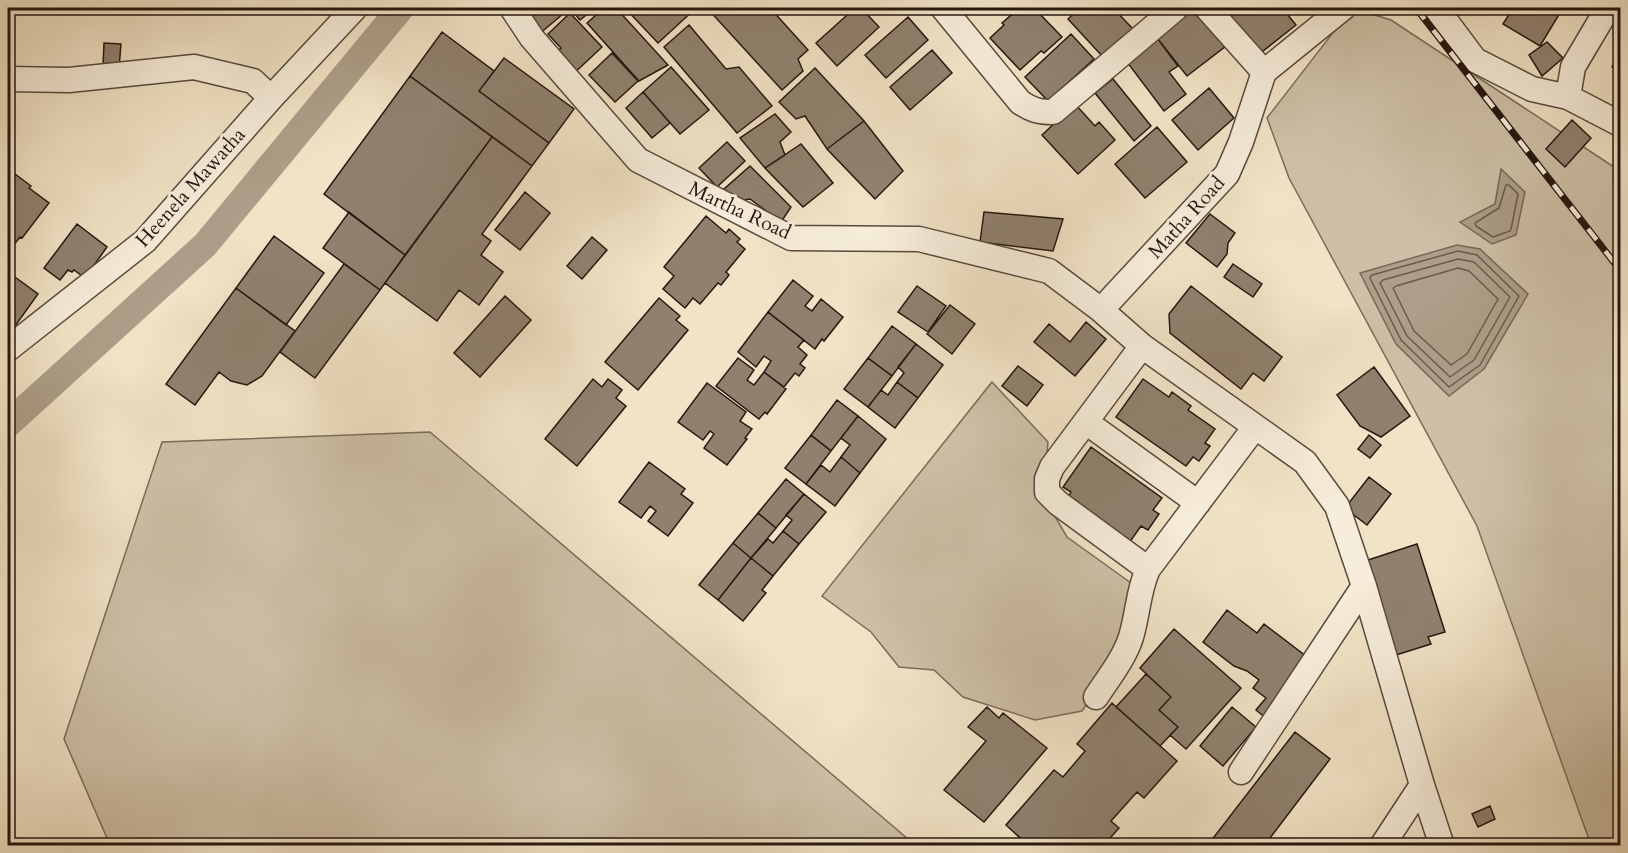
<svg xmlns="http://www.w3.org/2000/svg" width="1628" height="853" font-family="Cardo,serif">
	<rect width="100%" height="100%" fill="#f1e3c6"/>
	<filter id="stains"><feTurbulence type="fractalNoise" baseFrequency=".00333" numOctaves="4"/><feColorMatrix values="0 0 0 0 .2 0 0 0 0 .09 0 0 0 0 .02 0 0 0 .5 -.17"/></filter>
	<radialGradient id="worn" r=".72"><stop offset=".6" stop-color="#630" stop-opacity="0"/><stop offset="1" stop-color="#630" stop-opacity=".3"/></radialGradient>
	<!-- green -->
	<path fill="#cec0a7" stroke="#7a6c5c" stroke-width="1.5" d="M1352 8 1391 20 1620 171V845H1591L1477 526 1289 178 1267 118Z
		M992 382 1048 442 1043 496 1067 537 1138 588 1125 646 1082 711 1035 720 963 697 934 670 899 667 871 632 822 596Z
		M430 432 915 845H110L64 739 162 442Z"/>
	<!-- water -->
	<path fill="#ac9e88" stroke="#766858" stroke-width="1.5" d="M1501 169 1525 192 1516 235 1492 244 1460 222 1495 204Z
		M1457 245 1480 249 1528 294 1484 369 1449 396 1396 344 1360 273Z"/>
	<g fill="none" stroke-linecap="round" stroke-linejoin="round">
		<!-- shore -->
		<path stroke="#695a4c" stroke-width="1.5" d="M1506 185H1509L1518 194 1511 229 1510 231 1493 237 1476 226 1475 223 1499 208Z
			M1458 251 1477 255 1519 296 1480 365 1449 387 1401 340 1370 278 1372 275Z
			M1458 259 1474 262 1510 297 1474 360 1450 377 1407 336 1380 283 1383 280Z
			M1458 268 1469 271 1498 299 1467 354 1451 365 1414 331 1393 288 1396 286Z"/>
		<!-- canal -->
		<path stroke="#ac9e88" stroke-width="27" d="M8 424 205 245 401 8"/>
	</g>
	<!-- building -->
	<path fill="#90816f" stroke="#261710" stroke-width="1.5" d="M515 8H570L538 35Z
		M570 8H595L580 20Z
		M604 8H616L668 65 639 81 587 23Z
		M625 8H696L658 43Z
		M707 8H770L808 50 798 59 803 71 782 90Z
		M855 8H861L879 27 837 66 816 43Z
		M1005 8H1019L1012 15Z
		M1019 8H1034L1062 37 1044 53 1041 51 1020 70 990 38 1004 25 1002 23Z
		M1080 8H1113L1133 29 1103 57 1068 19Z
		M1189 8H1197L1226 46 1187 76 1154 34Z
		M1234 8H1282L1296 25 1258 55 1226 13Z
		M1513 8H1563L1540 46 1503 24Z
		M570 13 602 47 570 77 551 58 561 48 548 34Z
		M908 17 928 40 886 78 865 55Z
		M689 25 726 69 739 67 772 106 737 133 664 47Z
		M442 32 494 71 479 91 549 143 532 166 410 76Z
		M1071 34 1094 59 1048 101 1025 77Z
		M1154 34 1178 66 1169 72 1186 94 1164 111 1124 58Z
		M1547 42 1563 58 1542 76 1529 55Z
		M104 43 121 44 119 68 103 67Z
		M932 50 952 73 910 110 890 87Z
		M1620 51V72L1612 67Z
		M612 53 638 81 615 102 589 75Z
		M504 58 574 109 549 143 479 91Z
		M671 67 709 110 680 134 643 92Z
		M815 68 864 121 827 149 805 116 796 119 779 102Z
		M410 76 492 137 405 255 324 194Z
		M1113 79 1151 126 1134 141 1095 93Z
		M1209 88 1234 118 1198 150 1172 120Z
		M643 92 670 123 652 138 626 108Z
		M1075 104 1095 126 1099 122 1115 140 1078 174 1042 135Z
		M775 114 791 132 780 142 785 155 765 168 740 138Z
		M1572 120 1591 138 1565 167 1546 149Z
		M864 121 903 171 875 199 827 149Z
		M1157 127 1187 162 1145 198 1115 164Z
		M492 137 532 166 482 234 491 241 481 255 503 272 479 305 459 290 437 321 385 283Z
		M727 142 745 161 717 187 699 168Z
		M801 144 833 183 803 207 765 168Z
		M750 166 791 207 781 222 750 199 731 202 723 190Z
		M15 174 31 186 29 188 49 203 22 238 20 237 13 246 8 242V184Z
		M525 192 550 213 520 250 495 230Z
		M349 212 405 255 380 290 323 248Z
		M984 212 1063 219 1053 251 980 242Z
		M1210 214 1235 233 1228 243 1227 254 1217 267 1186 243Z
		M706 216 726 233 729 229 740 239 737 242 745 249 726 272 729 275 721 285 718 283 700 304 693 298 685 308 663 289 674 276 664 267Z
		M77 224 107 247 85 278 74 270 72 272 68 270 60 280 44 268Z
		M274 236 324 273 286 325 236 288Z
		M592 237 607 250 582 279 567 266Z
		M344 264 380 290 315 378 280 352Z
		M1233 264 1262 284 1253 297 1224 277Z
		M8 272 38 294 10 333 8 332Z
		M793 280 813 296 805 306 812 311 821 299 843 317 824 341 822 339 815 349 768 312Z
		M917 286 946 306 928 332 898 312Z
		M1191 286 1282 357 1264 381 1253 373 1241 389 1170 333 1169 314Z
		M236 288 295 331 262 376 247 385 231 381 219 372 195 405 166 384Z
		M505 296 531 320 480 377 454 353Z
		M659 298 680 316 676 320 688 330 638 390 605 362Z
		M950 305 975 324 952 354 927 334Z
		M768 312 804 340 798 347 807 355 800 364 805 368 799 376 795 373 784 387 764 372 771 361 764 356 756 367 738 352Z
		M1086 322 1106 339 1075 376 1034 342 1049 324 1070 342Z
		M892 326 916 344 892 376 868 358Z
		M916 344 943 365 918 398 897 382 904 373 898 367Z
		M738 358 754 370 747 380 754 385 764 372 786 389 767 414 765 412 759 419 716 386Z
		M868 358 892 376 868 407 844 389Z
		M1018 366 1043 385 1027 406 1002 386Z
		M1374 367 1410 416 1381 437 1360 426 1337 395Z
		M593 379 602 387 608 379 622 390 616 398 626 406 577 466 545 439Z
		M1143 379 1169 397 1172 392 1191 406 1188 410 1215 429 1205 443 1210 446 1199 461 1193 457 1186 466 1116 417Z
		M897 382 918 398 895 428 868 407 881 390 888 395Z
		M707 383 746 412 740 421 752 429 745 438 747 439 727 465 704 448 714 434 710 431 703 440 678 422Z
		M837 400 858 416 831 451 811 435Z
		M858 416 886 439 860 473 841 457 850 445 841 438Z
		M811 435 831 451 806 484 785 468Z
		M1369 435 1381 445 1370 458 1358 449Z
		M1091 447 1162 498 1153 510 1159 514 1148 530 1141 526 1129 543 1067 499 1071 492 1063 487Z
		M841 457 860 473 835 506 806 484 821 465 830 472Z
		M649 462 685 489 681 494 693 503 668 536 648 521 656 511 650 506 641 518 619 502Z
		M1369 477 1391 494 1367 525 1345 508Z
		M786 479 804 494 776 528 758 513Z
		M804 494 826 512 799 544 783 531 792 520 786 515Z
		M758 513 776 528 751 558 733 543Z
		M783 531 799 544 773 576 751 558 768 539 773 543Z
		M733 543 751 558 718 600 699 585Z
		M1417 544 1445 632 1428 637 1431 644 1396 655 1365 561Z
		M751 558 773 576 762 590 766 593 743 621 718 600Z
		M1227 610 1257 633 1264 624 1311 660 1267 719 1256 710 1266 698 1253 688 1259 680 1247 671 1234 666 1203 642Z
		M1174 629 1241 688 1186 749 1170 735 1178 727 1159 710 1171 697 1140 668Z
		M1146 674 1171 697 1159 710 1178 727 1160 746 1116 707Z
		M1112 703 1177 761 1144 798 1137 792 1111 821 1119 828 1103 846H1029L1006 825 1054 770 1063 777 1085 751 1077 744Z
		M987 707 999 718 1003 713 1047 748 984 822 944 790 986 741 968 727Z
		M1232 707 1256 727 1223 766 1200 746Z
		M1295 732 1330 759 1264 846H1207Z
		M1490 806 1495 819 1478 827 1472 814Z"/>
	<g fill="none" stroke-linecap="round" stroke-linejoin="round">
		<defs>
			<path id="minor" d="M512 8 532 38 638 160 791 238 919 239 1049 271 1101 310 1142 346 1305 462 1337 506 1364 586 1422 785 1442 846
				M943 8 1020 102C1031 110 1039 112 1053 112L1176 8
				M1207 8 1264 72
				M1436 8 1475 60 1532 89 1568 97 1620 124
				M8 79 69 80 194 67 253 81 271 98
				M1568 97 1573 67 1608 8
				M1101 310 1227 174 1241 142 1264 72 1343 8
				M1142 346 1052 467 1047 479V492L1058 503 1148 569
				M8 349 145 241 271 98 355 8
				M1086 422 1198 503
				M1096 697C1108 679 1125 657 1131 637 1138 614 1138 591 1148 569L1255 427
				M1241 772 1364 586
				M1382 846 1422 785"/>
		</defs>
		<!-- minor casing -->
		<use href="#minor" stroke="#594a3e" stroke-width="27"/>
		<!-- minor -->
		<use href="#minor" stroke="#f6edda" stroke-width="24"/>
		<defs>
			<path id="rail" d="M1416 8 1620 270"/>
		</defs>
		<!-- rail casing -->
		<use href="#rail" stroke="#261710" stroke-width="7"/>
		<!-- rail -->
		<use href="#rail" stroke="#f6edda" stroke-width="4.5" stroke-dasharray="14" stroke-linecap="butt"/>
	</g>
	<g text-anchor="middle" stroke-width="6" stroke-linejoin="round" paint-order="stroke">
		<!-- street labels -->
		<g font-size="20" fill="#261710" stroke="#f6edda">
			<text transform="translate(190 187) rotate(-48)" y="7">Heenela Mawatha</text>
			<text transform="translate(740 210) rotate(25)" y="7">Martha Road</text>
			<text transform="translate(1186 217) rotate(-48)" y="7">Matha Road</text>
		</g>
	</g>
	<!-- margin -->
	<rect width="1628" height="853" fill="none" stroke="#f1e3c6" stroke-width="30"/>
	<rect x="9" y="9" width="1610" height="835" fill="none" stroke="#261710" stroke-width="3"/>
	<rect x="15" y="15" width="1598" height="823" fill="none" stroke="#261710" stroke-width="1.5"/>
	<rect width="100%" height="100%" filter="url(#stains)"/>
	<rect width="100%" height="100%" fill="url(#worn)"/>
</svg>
